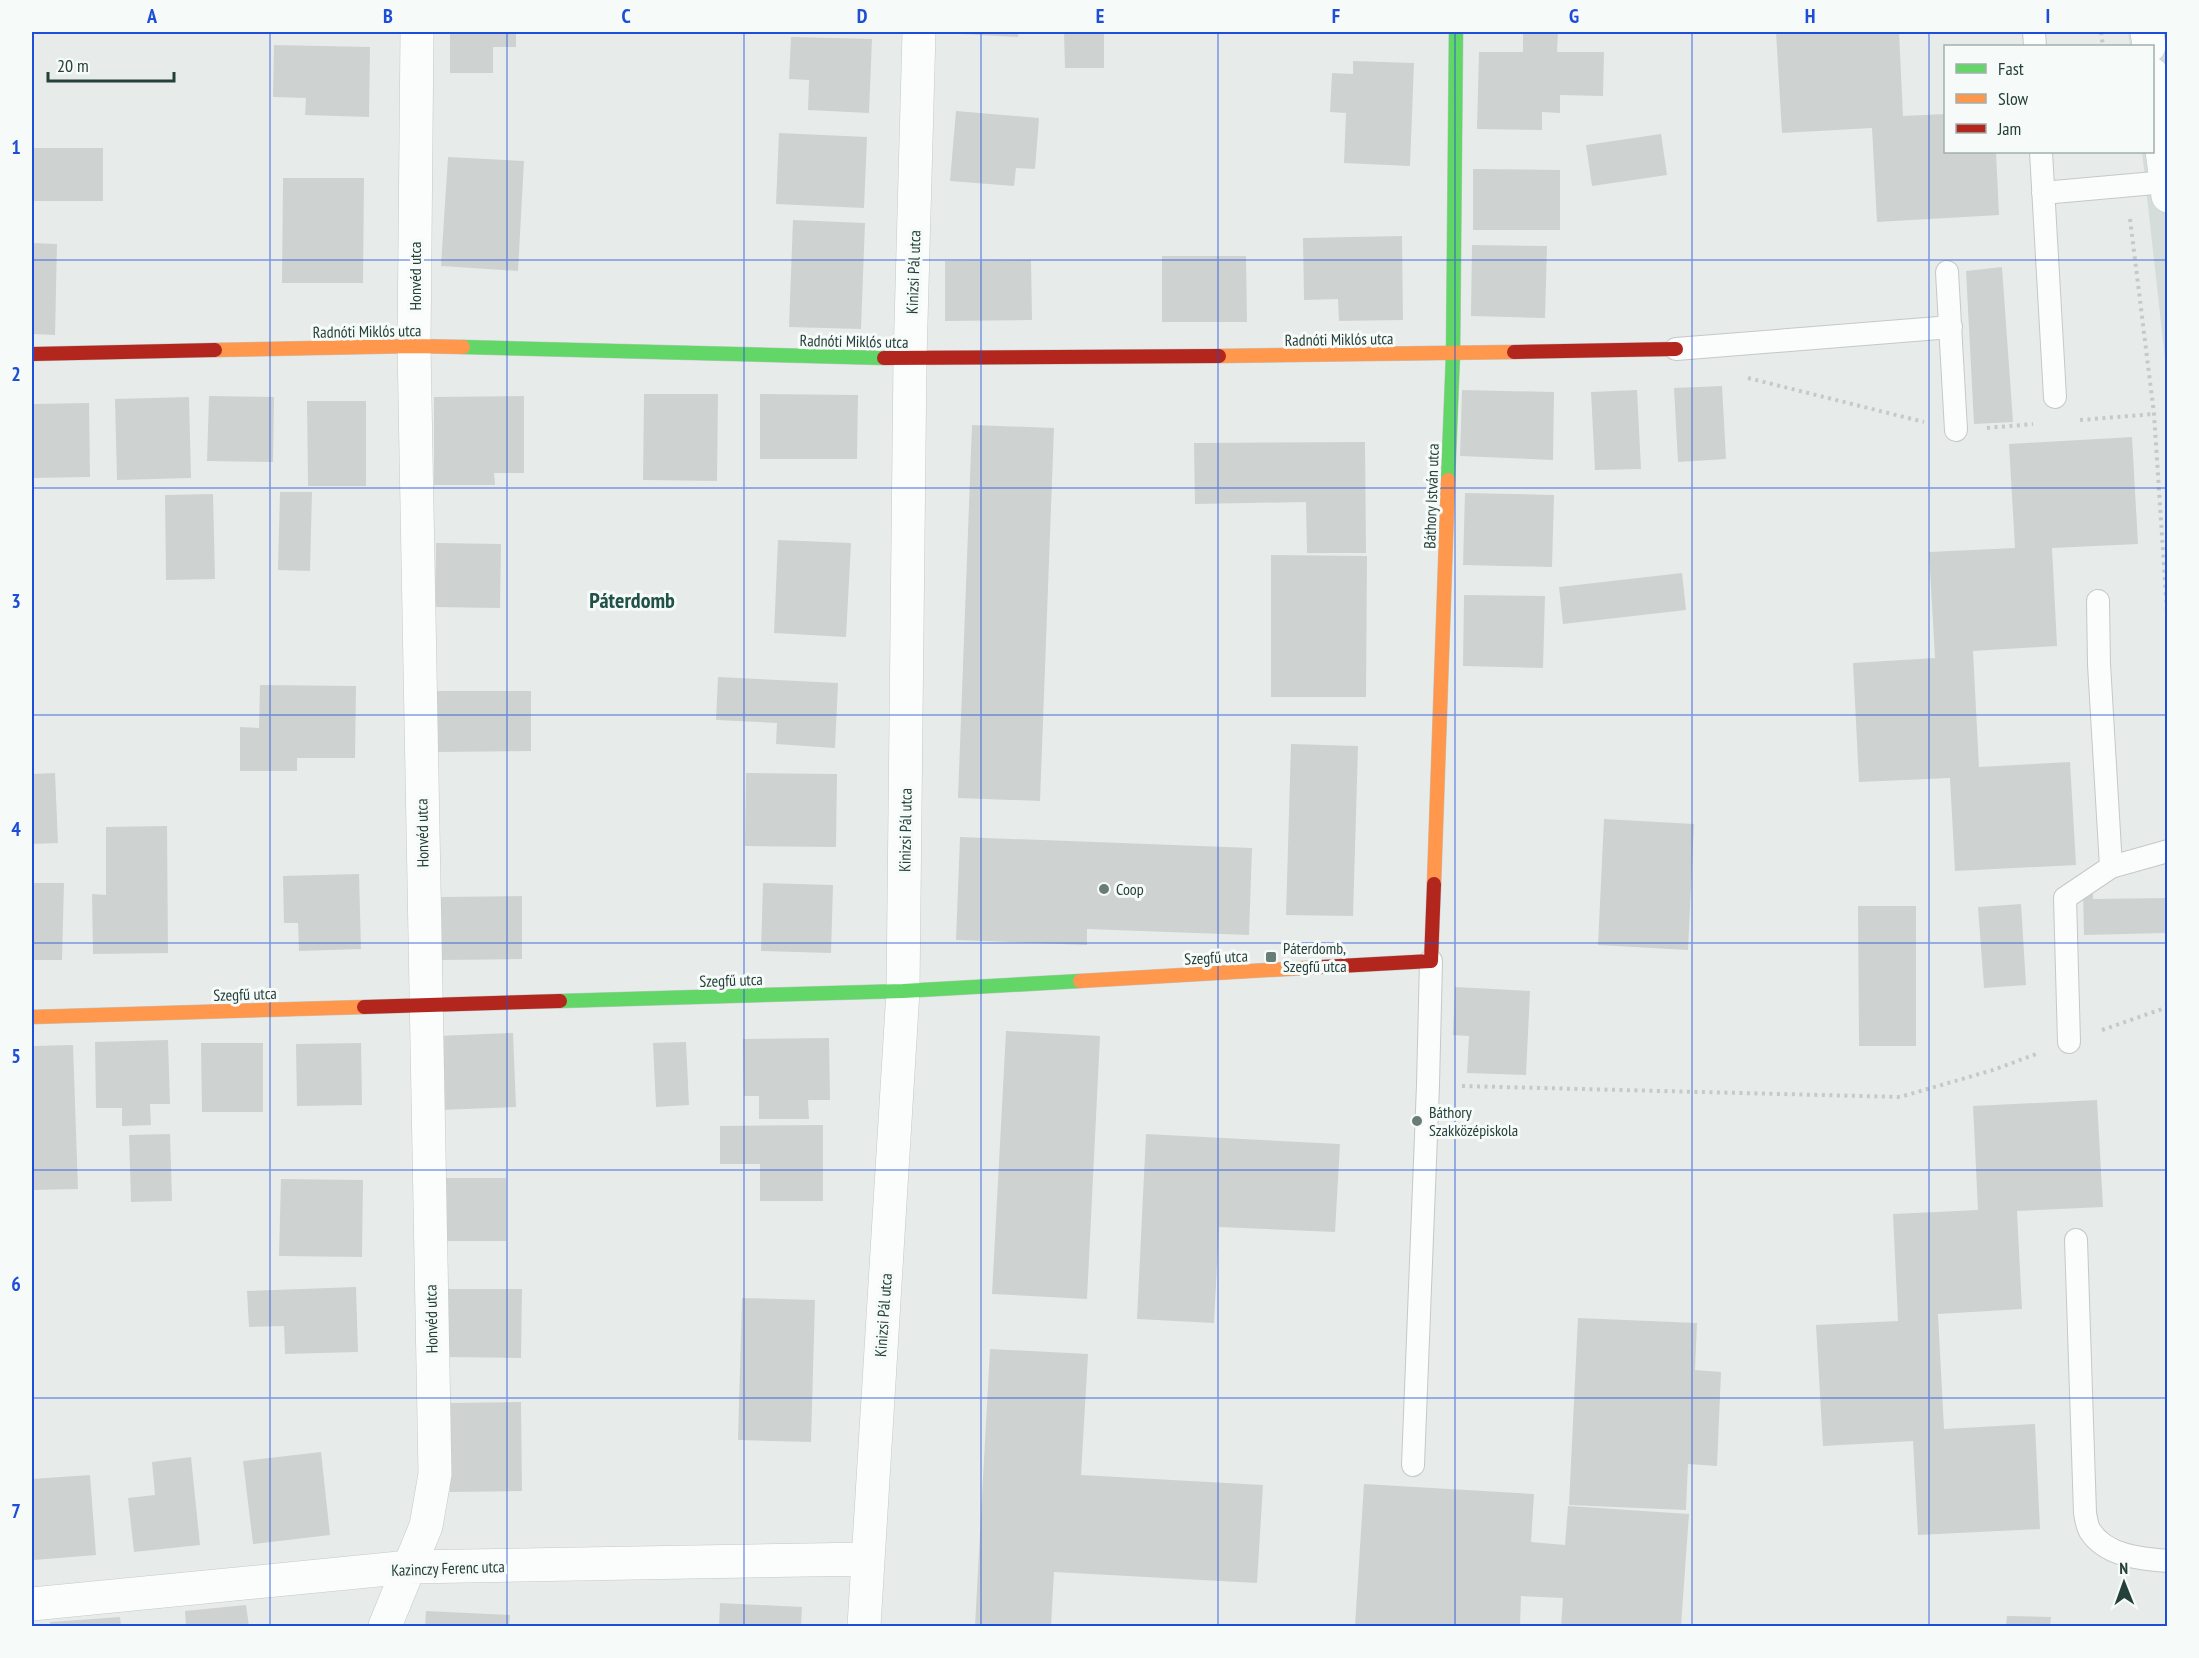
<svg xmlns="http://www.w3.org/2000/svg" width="2199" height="1658" font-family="'PT Sans Narrow',sans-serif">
	<rect width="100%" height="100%" fill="#e7ecea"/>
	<!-- built -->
	<path fill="#d5ddda" d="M2128 32H2167V377L2142 152H2152V46H2130Z"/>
	<!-- building -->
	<path fill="#ced3d1" d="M450 32H516V47H493V73H450Z
		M960 32H1019L1018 37 960 34Z
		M1064 32H1104V68H1065Z
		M1523 32H1558L1557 52H1604L1603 96 1560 95V113L1542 112V130L1477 129 1479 52H1523Z
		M1776 32H1899L1903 116 1946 114V152H1996L1999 215 1877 222 1872 128 1782 133Z
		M791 37 872 39 869 113 808 110 809 80 789 79Z
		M274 45 370 47 369 117 305 115 306 98 273 97Z
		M1353 61 1414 63 1410 166 1344 163 1346 113 1330 112 1332 73 1353 74Z
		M956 111 1039 118 1035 169 1016 168 1014 186 950 181Z
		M779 133 867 137 864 208 776 204Z
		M1661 134 1667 175 1592 186 1586 145Z
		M32 148H103V201H32Z
		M448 157 524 161 518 271 441 266Z
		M1473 169 1560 170V230H1473Z
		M283 178H364L363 283H282Z
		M793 220 865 223 861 329 789 327Z
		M1402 236 1403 320 1339 321 1338 299 1304 300 1303 238Z
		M32 243 57 244 55 335 32 334Z
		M1472 245 1547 246 1545 318 1471 316Z
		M1162 256H1246L1247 322H1162Z
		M1031 260 1032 320 945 321V261Z
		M2002 267 2013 422 1974 424 1966 271Z
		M1722 386 1726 459 1678 462 1674 388Z
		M1462 390 1554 392 1553 460 1460 456Z
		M1637 390 1641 469 1595 470 1591 392Z
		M644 394H718L717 481 643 480Z
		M760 394 858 395 857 459H760Z
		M209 396 274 397 273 462 207 461Z
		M524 396V473H494L495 485H434V397Z
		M189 397 191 478 117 480 115 399Z
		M307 401H366V486H308Z
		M89 403 90 477 32 478V404Z
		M972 425 1054 428 1040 801 958 798Z
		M2132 437 2138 544 2052 548 2057 646 1973 651 1979 767 2070 762 2076 865 1955 871 1950 778 1859 782 1853 663 1935 658 1929 552 2015 548 2009 444Z
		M1365 442 1366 553H1307L1306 502 1195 504 1194 443Z
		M280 492H312L310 571 278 570Z
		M1465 493 1554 495 1552 567 1463 565Z
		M213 494 215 579 166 580 165 495Z
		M778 540 851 543 846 637 774 633Z
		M436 543 501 544 500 608 435 607Z
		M1271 555 1367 556 1366 697H1271Z
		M1682 573 1686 610 1563 624 1559 587Z
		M1464 595 1545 596 1543 668 1463 666Z
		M718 677 838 683 835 748 776 744 777 723 716 720Z
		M260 685 356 686 355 758H297V771H240V727L259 728Z
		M436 691H531V751L436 752Z
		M1291 744 1358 746 1353 916 1286 915Z
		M55 773 58 843 32 844V774Z
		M746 773 837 774 836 847 745 846Z
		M1604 819 1694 824 1688 950 1598 945Z
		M167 826 168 953 93 954 92 894 106 895V827Z
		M960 837 1252 848 1249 935 1087 929V945L956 940Z
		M359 874 361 949 299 951 298 923H284L283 876Z
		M32 883H64L62 960H32Z
		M763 883 833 885 831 953 761 951Z
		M2083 892H2093V899L2167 898V933L2084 935Z
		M522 896V959L442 960 441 897Z
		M2021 904 2026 985 1984 988 1978 907Z
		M1858 906H1916V1046H1859Z
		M1455 987 1530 991 1526 1075 1467 1073 1469 1036 1453 1035Z
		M1006 1031 1100 1036 1087 1299 992 1294Z
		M513 1033 516 1107 440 1110 437 1036Z
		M829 1038 830 1100H808L809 1119H759V1096H744L743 1039Z
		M168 1040 170 1104H150L151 1125 122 1126V1108H96L95 1042Z
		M686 1042 689 1105 656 1107 653 1043Z
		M201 1043H263V1112H202Z
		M361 1043 362 1105 297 1106 296 1044Z
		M73 1045 78 1189 32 1190V1046Z
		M2097 1100 2103 1207 2017 1211 2022 1309 1938 1314 1944 1429 2035 1424 2040 1529 1918 1535 1913 1441 1823 1446 1816 1325 1898 1321 1893 1214 1978 1210 1973 1106Z
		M823 1125V1201H760V1164H720V1126Z
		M170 1134 172 1201 131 1202 129 1135Z
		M1146 1134 1340 1144 1335 1232 1219 1227 1214 1323 1137 1319Z
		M437 1178H506V1241H437Z
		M281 1179 363 1180 362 1257 279 1256Z
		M356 1287 358 1352 285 1354 284 1326 249 1327 247 1291Z
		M448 1289H522L521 1358 447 1357Z
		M742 1298 815 1300 811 1442 738 1440Z
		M1578 1318 1697 1323 1695 1370 1721 1372 1717 1466 1688 1464 1686 1510 1569 1505Z
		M990 1349 1088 1354 1081 1475 1263 1485 1257 1583 1054 1572 1051 1626H975Z
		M521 1402 522 1491 450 1492 449 1403Z
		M321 1452 330 1535 253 1544 243 1461Z
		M191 1457 200 1545 134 1552 128 1498 155 1495 152 1462Z
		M90 1475 96 1555 34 1560 32 1479Z
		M1364 1484 1534 1494 1531 1542 1565 1545 1568 1506 1689 1514 1681 1626H1561L1563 1598 1521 1596 1520 1626H1355Z
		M720 1603 802 1607 801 1626H719Z
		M246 1605 249 1626H186L185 1611Z
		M426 1611 510 1615 509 1626H425Z
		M2007 1616 2051 1617 2050 1626H2006Z
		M120 1617 121 1626H50V1622Z"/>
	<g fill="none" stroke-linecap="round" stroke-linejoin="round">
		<defs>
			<path id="lane" d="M2034 32 2035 46
				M2041 152 2055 397
				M2043 193 2166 182
				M1947 272 1956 430
				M1676 349 1951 327
				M2098 601 2099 664 2111 867
				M2069 1042 2065 898 2111 867 2168 851
				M2076 1240 2085 1513C2086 1519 2087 1526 2090 1531 2106 1556 2141 1559 2168 1561
				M1413 1465 1428 1085 1431 961"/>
			<path id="street" d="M2147 32 2149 46
				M2152 74 2168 196
				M32 1604 409 1567 867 1559
				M385 1626 426 1526 435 1474 414 346 417 32
				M864 1626 903 991 910 359 919 32"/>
			<path id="fast" d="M463 347 884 358
				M1448 480 1453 354 1456 32
				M560 1001 903 991 1080 981"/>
			<path id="slow" d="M215 350 414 346 463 347
				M1219 356 1514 352
				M1434 884 1448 480
				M1080 981 1321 967
				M32 1017 364 1007"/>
			<path id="jam" d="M1514 352 1676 349
				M32 354 215 350
				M884 358 1219 356
				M1321 967 1431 961 1434 884
				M364 1007 560 1001"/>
		</defs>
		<!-- lane casing -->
		<use href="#lane" stroke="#c4c9c7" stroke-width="24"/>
		<!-- street casing -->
		<use href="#street" stroke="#c4c9c7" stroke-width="34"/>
		<!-- fast casing -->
		<use href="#fast" stroke="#c2c9c7" stroke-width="15"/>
		<!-- slow casing -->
		<use href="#slow" stroke="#c2c9c7" stroke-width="15"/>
		<!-- jam casing -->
		<use href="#jam" stroke="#c2c9c7" stroke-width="15"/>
		<!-- path -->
		<path stroke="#c3cbca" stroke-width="4" stroke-dasharray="3 4.5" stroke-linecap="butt" d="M2101 32 2103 46
			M2130 219 2154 414 2168 627
			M1748 378 1924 422
			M2080 420 2154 414
			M1987 428 2033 424
			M2102 1030 2168 1007
			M1462 1086 1900 1097 1993 1070 2039 1053"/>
		<!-- lane -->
		<use href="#lane" stroke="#fbfcfc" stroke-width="22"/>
		<!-- street -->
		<use href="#street" stroke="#fbfcfc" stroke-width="33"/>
		<!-- fast -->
		<use href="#fast" stroke="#63d668" stroke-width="14"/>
		<!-- slow -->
		<use href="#slow" stroke="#ff974d" stroke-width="14"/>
		<!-- jam -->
		<use href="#jam" stroke="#b3261e" stroke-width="14"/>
	</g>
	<!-- grid -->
	<path fill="none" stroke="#1d4ed8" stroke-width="1.5" stroke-opacity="0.55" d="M270 32V1626M507 32V1626M744 32V1626M981 32V1626M1218 32V1626M1455 32V1626M1692 32V1626M1929 32V1626M32 260H2168M32 488H2168M32 715H2168M32 943H2168M32 1170H2168M32 1398H2168"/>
	<!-- markers -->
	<g fill="#687c78" stroke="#f6faf8" stroke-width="2">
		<circle cx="1104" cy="889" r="6"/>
		<rect x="1265" y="951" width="12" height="12" rx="3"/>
		<circle cx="1417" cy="1121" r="6"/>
	</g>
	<g text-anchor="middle" stroke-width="6" stroke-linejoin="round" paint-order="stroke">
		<!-- street labels -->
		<g font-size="16" fill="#24403a" stroke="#f6faf8">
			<text transform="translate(913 272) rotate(-88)" y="6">Kinizsi Pál utca</text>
			<text transform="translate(415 276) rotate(-90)" y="6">Honvéd utca</text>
			<text transform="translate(367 331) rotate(-1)" y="6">Radnóti Miklós utca</text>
			<text transform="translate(1339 339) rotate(-1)" y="6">Radnóti Miklós utca</text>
			<text transform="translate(854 341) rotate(1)" y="6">Radnóti Miklós utca</text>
			<text transform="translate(1431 496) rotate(-88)" y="6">Báthory István utca</text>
			<text transform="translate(905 830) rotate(-89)" y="6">Kinizsi Pál utca</text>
			<text transform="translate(422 833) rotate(-91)" y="6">Honvéd utca</text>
			<text transform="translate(1216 957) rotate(-3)" y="6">Szegfű utca</text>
			<text transform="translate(731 980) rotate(-2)" y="6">Szegfű utca</text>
			<text transform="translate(245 994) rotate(-2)" y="6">Szegfű utca</text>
			<text transform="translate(883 1315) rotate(-86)" y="6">Kinizsi Pál utca</text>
			<text transform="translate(431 1319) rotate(-91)" y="6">Honvéd utca</text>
			<text transform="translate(448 1568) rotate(-2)" y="6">Kazinczy Ferenc utca</text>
		</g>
		<!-- poi labels -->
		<g font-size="16" fill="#24403a" stroke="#f6faf8" text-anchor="start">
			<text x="1116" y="895">Coop</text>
			<text x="1283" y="954">Páterdomb,<tspan x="1283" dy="18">Szegfű utca</tspan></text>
			<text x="1429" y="1118">Báthory<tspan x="1429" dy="18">Szakközépiskola</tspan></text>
		</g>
		<!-- district labels -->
		<g font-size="22" font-weight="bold" fill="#205248" stroke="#f6faf8">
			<text x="632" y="608">Páterdomb</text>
		</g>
	</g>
	<!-- border -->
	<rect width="2199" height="1658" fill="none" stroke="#f6faf8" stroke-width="66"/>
	<!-- legend -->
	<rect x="1944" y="45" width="210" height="108" fill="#f6faf8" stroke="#a2b0ac" stroke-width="1.5"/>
	<rect x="1956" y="64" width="30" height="9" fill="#63d668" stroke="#a2b0ac" stroke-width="1.5"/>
	<text x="1998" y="75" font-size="18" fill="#24403a">Fast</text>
	<rect x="1956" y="94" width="30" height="9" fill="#ff974d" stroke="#a2b0ac" stroke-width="1.5"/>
	<text x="1998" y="105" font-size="18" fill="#24403a">Slow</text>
	<rect x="1956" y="124" width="30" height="9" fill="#b3261e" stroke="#a2b0ac" stroke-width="1.5"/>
	<text x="1998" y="135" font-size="18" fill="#24403a">Jam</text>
	<!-- north arrow -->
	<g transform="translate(2124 1583) rotate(359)" stroke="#f6faf8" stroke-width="4.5" paint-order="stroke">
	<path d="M0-4.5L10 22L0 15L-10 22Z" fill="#24403a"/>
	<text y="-9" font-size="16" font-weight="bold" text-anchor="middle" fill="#24403a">N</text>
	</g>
	<!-- scale -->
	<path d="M48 72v9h126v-9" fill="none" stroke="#24403a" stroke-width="3"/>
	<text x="57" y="72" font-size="18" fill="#24403a" stroke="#f6faf8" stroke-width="4.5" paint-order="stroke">20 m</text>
	<rect x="33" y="33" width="2133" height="1592" fill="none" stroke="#1d4ed8" stroke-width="2"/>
	<g font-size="20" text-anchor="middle" font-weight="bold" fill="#1d4ed8">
		<text x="152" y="23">A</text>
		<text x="388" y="23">B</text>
		<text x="626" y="23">C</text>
		<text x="862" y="23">D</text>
		<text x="1100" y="23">E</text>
		<text x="1336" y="23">F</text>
		<text x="1574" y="23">G</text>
		<text x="1810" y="23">H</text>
		<text x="2048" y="23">I</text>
		<text x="16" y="154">1</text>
		<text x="16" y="381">2</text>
		<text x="16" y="608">3</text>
		<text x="16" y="836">4</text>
		<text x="16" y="1063">5</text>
		<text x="16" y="1291">6</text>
		<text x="16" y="1518">7</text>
	</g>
</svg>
